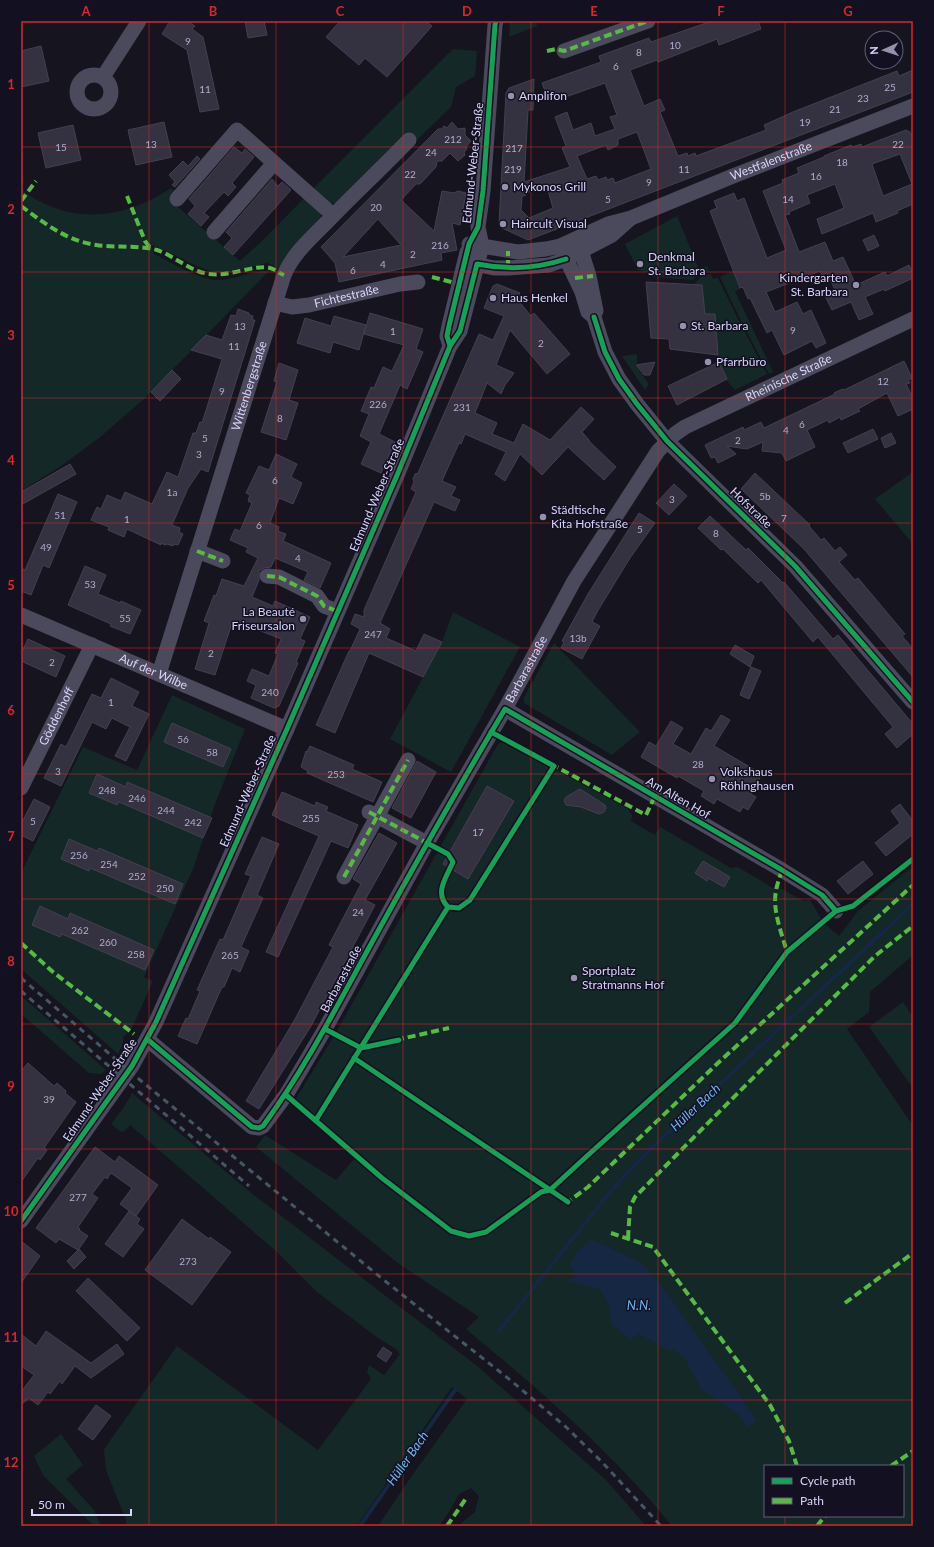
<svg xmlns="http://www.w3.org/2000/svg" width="934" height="1547" font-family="Lato,sans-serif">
	<rect width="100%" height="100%" fill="#16141e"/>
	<!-- green -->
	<path fill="#142828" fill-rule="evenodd" d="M510 21H536L537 26 509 37Z
		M453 49 477 51 475 76 456 87 451 107 416 141 337 204 326 202 313 189Z
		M171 188 175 192 169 199 240 261 264 239 306 196 319 209 322 219 278 269 268 263C254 265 241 272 226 273 203 274 174 252 151 245L154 254C171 262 203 282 220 280 237 279 252 271 269 271L145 398 99 438 61 466 21 491V189C68 226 124 220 171 188Z
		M677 216 699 269 707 266 709 271 700 274 693 280 653 277 647 272 638 270 625 244Z
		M733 271 740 289 735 291 773 372 769 374 741 321 720 277Z
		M711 274 713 279 718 278 739 321 767 374 735 390 726 380 727 379 721 366 719 367 715 315 705 314 702 285 695 284V283L702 276Z
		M637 354V363L635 365 649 384 645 390 622 356Z
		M913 472V544L875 499Z
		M453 612 520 647 451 772 390 739 442 642Z
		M554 643 640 732 612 755 524 703V697Z
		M172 695 245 729 215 804 193 869 144 977 153 981 131 1030 123 1037V1043L118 1054 21 969V873L83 747 137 770Z
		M502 742H504L627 808 632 815 631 821 655 835 660 827 731 868 738 867 778 891 780 888 804 901 810 900 824 923 839 936 858 911 913 866V955L870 992 869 1012 847 1029 913 1126V1526H672C612 1452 539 1390 466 1329L479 1317 399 1264 256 1147 265 1135 336 1180 355 1158 292 1105 334 1036 498 744ZM765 1466H903V1516H765Z
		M21 996 27 1001 106 1070 101 1074 89 1073 21 1014Z
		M903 1002 913 1017V1088L869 1027Z
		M132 1093 250 1192 476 1365 607 1481 646 1526H458L475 1512 479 1496 471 1488 459 1494 449 1512 439 1526H378L413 1474 467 1399 452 1387 357 1526H126V1520L106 1470 104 1449 177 1346 318 1450 371 1379 367 1372 369 1365 384 1375 400 1354 396 1349 378 1338 318 1293 277 1252 130 1125 125 1131 121 1132 111 1124 124 1107Z
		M61 1434 83 1465 66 1479 94 1510 101 1526H94L43 1475 34 1456Z"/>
	<!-- water -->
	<path fill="#152743" d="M591 1239 642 1263 658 1281 757 1420 748 1427 736 1412 702 1390 684 1357 674 1350H668L639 1334 630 1339 611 1324 609 1306 600 1289 567 1281 576 1276 570 1264 578 1251Z"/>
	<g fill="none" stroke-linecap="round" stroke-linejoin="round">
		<!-- stream -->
		<path stroke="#152743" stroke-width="4" d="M499 1331 609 1193 644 1155 913 904
			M360 1526 455 1390"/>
	</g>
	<!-- building -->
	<path fill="#343240" stroke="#434051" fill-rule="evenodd" d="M170 21H187L195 26 192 29 203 37 219 109 200 112 187 50 162 34Z
		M245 21H264L267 35 248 38Z
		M340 21H426L432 26 387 77 365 58 359 65 326 37Z
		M712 21H758L761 29 719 45 717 39 658 62 657 60 630 70 644 106 660 99 665 110 660 112 678 156 687 153 688 156 695 153 696 156 745 138 766 130 764 125 793 112 897 71 899 76 913 70V92L528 240 500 227 499 224 506 93 509 88 534 79 533 110H528L524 182 570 167 562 148 566 146 555 117 567 112 573 130 591 123 595 136 615 129 610 117 617 115 605 83 560 99 558 92 547 96 542 83 601 62 599 56 649 38 651 42ZM637 132 651 169 615 183 613 178 607 180 606 177 598 180 596 176 587 179 577 156 606 145 608 150 618 145V139ZM547 187 553 208 529 218 521 210 522 196 526 195 525 193Z
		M41 46 49 81 21 87V51Z
		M164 122 172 157 136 165 128 130Z
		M452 122 458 129 465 128V135L471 141 466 147 467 149 464 152 465 155 458 161 450 153 442 161H437L436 167 422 182 420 184H416L401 200 434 231 442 191 454 193 458 191 466 193 460 225 452 223 457 250 441 253 442 260 339 282 335 263 321 247 438 129H442L444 126 447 128ZM378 219 401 245 343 257Z
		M73 125 81 160 46 168 38 133Z
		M906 130 910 132 913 139V204L897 211 898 213 876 222 873 213 822 234 817 219 844 208 835 184 807 195 810 203 789 212 790 214 785 215 799 252 825 242 833 261 843 257 856 285 885 272 887 276 909 265 913 274V278L885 291 884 289 865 297 873 314 859 320 851 302 832 310 825 296 836 292 827 273 822 275 820 271 766 292 775 312 797 302 803 314 811 310 826 343 816 348 812 341 784 355 772 330 767 333 750 298 748 299 743 287 740 288 710 211 717 208 714 201 734 193 737 201 744 198 767 258 786 250 763 191 783 183 782 180 799 173 797 168 824 157V156L851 145 852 147 861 144 862 147ZM900 154 912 184 883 196 872 164Z
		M234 147 242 153 245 149 254 157 232 183 236 187 228 196 224 192 204 213 209 217 201 226 188 214 195 206 189 199Z
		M197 156 200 159 175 187 172 185 175 182 169 175 183 161 188 166Z
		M272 179 278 186 282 182 291 190 233 255 224 247 232 238 226 232Z
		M874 235 879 246 868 251 863 240Z
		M646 282 702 285 705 314H715L718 355 670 349 669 339 651 338Z
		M497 284 520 293 517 299 531 316 534 313 570 354 547 374 510 330 496 365 514 373 505 385 501 394 487 383 475 413 497 423 492 434 514 443 523 424 550 440 581 407 594 419 582 432 589 440V441L616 467 604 480 568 447 542 475 520 454 505 481 495 474 506 452 465 434 461 444 459 443 442 481 456 487 451 496 460 500 455 511 434 502 380 623 390 629 386 638 416 651 424 634 442 642 423 677 369 653 335 733 316 725 349 651H350L360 629 351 624 355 614 364 617V610L416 492 411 489 414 482 413 479 415 474 418 473 479 334 493 340 504 316 484 308 493 286Z
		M238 309 249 313V315L253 316 252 320H255L208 472 201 469 188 488 172 525 180 528 179 532 183 534 178 545 174 544 173 546 167 544 165 545 161 543V545L127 529 124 537 108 530 109 527 91 520 97 507 101 509 107 495 121 501 125 492 152 504 167 472 178 477 193 433H196L200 422 202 423 222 359 191 350 206 335 222 340 231 315 236 316Z
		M370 313 423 329 416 349 423 352 407 389 400 385 379 434 395 442 381 473 361 464 371 442 360 436 369 414 361 411 371 387 374 388 383 367 392 371 404 345 364 334Z
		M334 316 366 325 359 350 333 342 330 353 297 343 305 318 331 326Z
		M904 361 912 378 908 380 910 383 906 384 913 398V409L898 416 887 393 858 409 860 411 841 420 840 417 829 423 828 420 807 430 815 447 786 461 782 453 762 451 763 442 747 449 727 446 736 454 718 463 715 457 711 458 705 445 743 427 744 430 761 422 764 428 835 394 834 393 843 389 844 390Z
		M655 362 650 375H644L636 365Z
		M719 362 727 379 677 405 668 386Z
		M279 363 298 370 289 400 298 403 286 440 261 432 277 382 274 381Z
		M172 370 181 379 160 401 151 392Z
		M873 429 878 439 848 453 843 443Z
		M891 433 896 443 885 448 881 438Z
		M276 454 297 464 291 477 302 483 293 504 279 498 270 523 279 527 278 531 286 534 283 541 331 563 320 588 304 580 308 572 275 558 271 567 264 568 259 571V580L252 597 273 606 275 601 310 617 300 639 305 641 296 662 298 663 279 706 274 708 251 698 256 685 247 681 252 669 269 676 278 654 275 653 281 639 233 620 215 675 195 669 209 623 204 621 214 595 216 596 222 579 244 586 258 558 246 552 248 548 230 540 235 529 240 531 252 503 248 501 250 495 246 493 259 466 269 470Z
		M70 464 76 474 21 505V492Z
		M755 473 810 525 809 526 821 540 824 538 835 551 840 547 847 555 839 562 855 580 858 578 905 634 902 636 913 649V677L804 549 741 489Z
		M674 484 687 496 669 515 656 503Z
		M58 494 77 502 49 568 43 565 31 595 21 591V568L25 570Z
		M639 513 655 523 630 558 597 612 592 622 600 626 582 659 561 648 564 642 562 641 588 594Z
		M710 516 746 550 748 548 783 583 784 582 833 639 838 635 913 724V734L897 748 885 734 893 727 818 637 813 642 761 580 758 583 723 549 721 550 698 528Z
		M85 566 106 575 98 594 120 603 121 601 141 610 130 634 110 626 111 624 68 605Z
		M28 639 65 656 56 677 21 661V654Z
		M735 645 754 656 750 667 730 654Z
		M751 667 761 671 749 699 740 695Z
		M111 678 139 692 132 706 149 714 126 761 115 756 130 727 112 718 106 729 92 722 61 786 44 778 61 744 66 747 92 694 101 698Z
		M721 715 730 720 714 746 762 774 751 794 756 797 748 810 743 807 740 812 717 799 714 804 701 796 704 791 678 776 677 778 641 757 649 742 656 746 671 721 683 728 673 744 691 754 706 728 711 731Z
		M172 723 231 749 223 767 164 742Z
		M310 746 354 765 352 769 382 782 373 802 307 773 308 771 301 767 306 751 307 752Z
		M417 761 436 772 411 818 392 808Z
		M97 774 126 787 127 782 212 818 203 838 119 802 117 805 89 793Z
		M487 786 514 801 468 879 443 864Z
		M580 789 605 805 606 808 604 812 599 814 581 807 566 805 564 801 566 797Z
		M282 792 315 806 316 802 328 807 326 811 358 825 348 848 331 841 278 957 266 952 319 836 279 819V818L272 815Z
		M34 799 50 807 33 841 21 835V824Z
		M900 804 913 821V834L886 856 875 843 900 823 891 811Z
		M379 833 397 843 365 900 375 905 311 1026 259 1109 246 1101 294 1021 333 947 329 945 361 884 353 879Z
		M262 837 279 844 257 895 263 898 241 947 249 951 240 972 232 968 224 987H222L197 1044 178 1036 186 1018 188 1019 200 991 197 990 220 939 223 940 251 876 245 874Z
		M69 839 97 851 99 848 183 884 175 904 90 868 89 871 61 859Z
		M703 861 730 877 724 887 708 878 707 881 695 873Z
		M863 861 873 874 848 894 837 881Z
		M40 906 68 919 70 913 154 950 145 970 62 934 60 937 32 925Z
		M28 1063 54 1086 57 1083 66 1091 65 1093 76 1102 44 1148 47 1150 40 1160 38 1158 21 1182V1071Z
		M95 1147 115 1162 119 1156 158 1185 136 1216 120 1204 132 1188 111 1173 107 1179 105 1177 92 1194 98 1198 78 1227 80 1229 79 1230 88 1236 78 1250 59 1239 56 1243 36 1228Z
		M129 1211 140 1219 137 1224 144 1229 123 1257 105 1244Z
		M182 1219 209 1239 210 1237 231 1252 192 1305 145 1270Z
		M21 1241 40 1256 21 1283Z
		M79 1249 86 1257 74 1269 67 1261Z
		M88 1278 140 1328 127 1341 76 1291Z
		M46 1331 91 1363 117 1344 124 1354 91 1378 75 1366 62 1384 60 1381 50 1394 48 1392 38 1405 29 1398 21 1405V1392L34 1375 21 1366V1334L36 1346Z
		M383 1347 392 1353 386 1362 377 1356Z
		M96 1405 111 1416 93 1440 78 1429Z"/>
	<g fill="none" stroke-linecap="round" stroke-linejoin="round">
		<!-- street -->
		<g stroke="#4b4a5d" stroke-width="15">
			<path d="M564 51 648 21"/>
			<circle cx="94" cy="92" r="17"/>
			<path d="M103 77 139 21"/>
			<path d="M177 199 237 130 333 215"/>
			<path d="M214 232 274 163"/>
			<path d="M578 241 589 276 596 311"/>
			<path id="s1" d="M469 244 518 252 546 249 560 246 608 224 631 218 733 176 913 106"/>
			<path d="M560 246 582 292 588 312 594 317 605 352 619 379 637 404 667 441 795 566 913 702"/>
			<path d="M465 262 494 268H508L549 265 566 259 612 235 630 219"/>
			<path id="s2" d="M275 303 292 307 309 305 400 284 418 282"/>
			<path d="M450 346 447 336 449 326 467 252"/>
			<path d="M197 551 223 561"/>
			<path d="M267 576 279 577 317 596 324 606 337 611"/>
			<path id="s3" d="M21 615 287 729"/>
			<path id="s4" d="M159 674 284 275C293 254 310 239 326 223 353 195 382 168 409 140"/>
			<path d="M505 709 782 870 822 895 836 911"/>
			<path id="s5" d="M21 788 92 645"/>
			<path d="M369 812 427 843"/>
			<path d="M344 877 408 760"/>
			<path id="s6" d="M147 1039 252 1127 259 1128 263 1126 286 1095 325 1029 427 843 505 709 574 581 658 451 675 434 685 427 913 319"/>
			<path d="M21 1221 132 1066 156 1022 287 729 398 473 450 346 460 331 482 246 478 227 483 191 495 25 496 21"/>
		</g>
		<!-- rail -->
		<path stroke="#455765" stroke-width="3" stroke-dasharray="6 5" stroke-linecap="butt" d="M21 978 140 1080 385 1281 509 1379 566 1427 602 1462 661 1526
			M21 991 249 1186"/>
		<!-- quiet -->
		<path stroke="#58b947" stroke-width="4" stroke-dasharray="8 4" stroke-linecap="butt" d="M547 51 556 49 564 51 648 21
			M127 196 145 241 151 249
			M21 201 36 181
			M21 206C44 223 67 241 96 245 116 248 138 245 157 250 175 256 190 272 210 274 229 277 255 264 270 268 275 269 279 273 284 275
			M508 268V251
			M432 277 459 284
			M575 278 593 276
			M197 551 223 561
			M267 576 279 577 317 596 324 606 337 611
			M551 764 646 815 655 796
			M369 812 429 844
			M782 870C780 877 777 884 776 891 772 910 782 934 787 952
			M344 877 408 760
			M21 943 53 972 134 1034
			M396 1040 449 1028
			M565 1200 568 1202 588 1187 719 1062 913 885
			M611 1233 653 1247 770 1405 789 1441 797 1466
			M628 1238 630 1207 635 1197 702 1129 875 956 913 926
			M845 1303 913 1253
			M891 1466 913 1451
			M447 1526 467 1497
			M817 1526 825 1516"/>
		<defs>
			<path id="cycleway" d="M594 317 605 352 619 379 637 404 667 441 795 566 913 702
				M450 346 447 336 449 326 469 244 478 227 483 191 495 25 496 21
				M448 907 459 908 470 900 554 766 491 732
				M325 1029 361 1048 399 1040
				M147 1039 252 1127 259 1128 263 1126C307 1066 340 1000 376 935 418 859 461 783 505 709L782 870 822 895 836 911
				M354 1058 568 1202
				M286 1095 382 1178 451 1231 469 1236 486 1232 541 1192 550 1190 587 1156 735 1023 787 952 836 911 853 906 913 859
				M316 1120 448 907C434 893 446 878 453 862L448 854 427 843
				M21 1221 132 1066 156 1022 287 729 398 473 450 346 460 331 477 264C507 270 536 269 566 259"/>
		</defs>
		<!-- cycleway casing -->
		<use href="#cycleway" stroke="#131022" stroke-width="8"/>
		<!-- cycleway -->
		<use href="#cycleway" stroke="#1a9f57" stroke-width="5"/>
	</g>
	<!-- grid -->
	<path fill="none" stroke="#d62828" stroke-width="1" stroke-opacity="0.55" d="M149 21V1526M276 21V1526M403 21V1526M531 21V1526M658 21V1526M785 21V1466M21 147H913M21 272H913M21 398H913M21 523H913M21 648H913M21 774H913M21 899H913M21 1024H913M21 1149H913M21 1274H913M21 1400H913M785 1516V1526"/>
	<!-- markers -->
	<g fill="#9591ad" stroke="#131022" stroke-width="1.5">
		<circle cx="511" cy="96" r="4"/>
		<circle cx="505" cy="187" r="4"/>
		<circle cx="503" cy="224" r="4"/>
		<circle cx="640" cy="264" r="4"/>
		<circle cx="856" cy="285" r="4"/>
		<circle cx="493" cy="298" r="4"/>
		<circle cx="683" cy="326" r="4"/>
		<circle cx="708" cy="362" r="4"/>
		<circle cx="543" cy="517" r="4"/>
		<circle cx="303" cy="619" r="4"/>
		<circle cx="712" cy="779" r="4"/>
		<circle cx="574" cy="978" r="4"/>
	</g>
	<g text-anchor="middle" stroke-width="3" stroke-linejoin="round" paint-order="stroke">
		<!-- number labels -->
		<g font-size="10" fill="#b0accc">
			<text x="188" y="45">9</text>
			<text x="675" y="49">10</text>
			<text x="639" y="56">8</text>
			<text x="616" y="70">6</text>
			<text x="890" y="91">25</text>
			<text x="205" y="93">11</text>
			<text x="863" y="102">23</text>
			<text x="835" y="113">21</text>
			<text x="805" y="126">19</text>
			<text x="453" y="143">212</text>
			<text x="151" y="148">13</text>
			<text x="898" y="148">22</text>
			<text x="61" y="151">15</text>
			<text x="514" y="152">217</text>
			<text x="431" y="156">24</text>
			<text x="842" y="166">18</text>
			<text x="513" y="173">219</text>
			<text x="684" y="173">11</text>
			<text x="410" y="178">22</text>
			<text x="816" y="180">16</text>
			<text x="649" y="186">9</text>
			<text x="608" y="203">5</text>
			<text x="788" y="203">14</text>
			<text x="376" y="211">20</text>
			<text x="440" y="249">216</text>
			<text x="413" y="258">2</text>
			<text x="383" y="268">4</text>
			<text x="353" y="274">6</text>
			<text x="240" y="330">13</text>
			<text x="793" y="334">9</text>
			<text x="393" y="335">1</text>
			<text x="541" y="347">2</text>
			<text x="234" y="350">11</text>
			<text x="883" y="385">12</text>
			<text x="222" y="395">9</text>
			<text x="378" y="408">226</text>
			<text x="462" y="411">231</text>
			<text x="280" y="422">8</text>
			<text x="802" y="428">6</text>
			<text x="786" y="434">4</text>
			<text x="205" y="442">5</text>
			<text x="738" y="444">2</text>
			<text x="199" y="458">3</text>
			<text x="275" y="484">6</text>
			<text x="172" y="496">1a</text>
			<text x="765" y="500">5b</text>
			<text x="672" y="503">3</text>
			<text x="60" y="519">51</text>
			<text x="784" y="522">7</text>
			<text x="127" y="523">1</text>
			<text x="259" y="529">6</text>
			<text x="640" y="533">5</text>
			<text x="716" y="537">8</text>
			<text x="46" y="551">49</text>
			<text x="298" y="562">4</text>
			<text x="90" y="588">53</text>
			<text x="125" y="622">55</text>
			<text x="373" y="638">247</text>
			<text x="578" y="642">13b</text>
			<text x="211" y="657">2</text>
			<text x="52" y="666">2</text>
			<text x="270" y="696">240</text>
			<text x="111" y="706">1</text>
			<text x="183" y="743">56</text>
			<text x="212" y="756">58</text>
			<text x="698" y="768">28</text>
			<text x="58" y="775">3</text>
			<text x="336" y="778">253</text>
			<text x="107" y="794">248</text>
			<text x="137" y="802">246</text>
			<text x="166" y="814">244</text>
			<text x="311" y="822">255</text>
			<text x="33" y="825">5</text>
			<text x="193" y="826">242</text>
			<text x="478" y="836">17</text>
			<text x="79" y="859">256</text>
			<text x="109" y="868">254</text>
			<text x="137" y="880">252</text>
			<text x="165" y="892">250</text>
			<text x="358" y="916">24</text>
			<text x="80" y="934">262</text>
			<text x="108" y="946">260</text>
			<text x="136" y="958">258</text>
			<text x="230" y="959">265</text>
			<text x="49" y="1103">39</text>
			<text x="78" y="1201">277</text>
			<text x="188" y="1265">273</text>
		</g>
		<!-- poi labels -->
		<g font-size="12" fill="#d9d5fa" stroke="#131022" text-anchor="start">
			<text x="519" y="100">Amplifon</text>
			<text x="513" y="191">Mykonos Grill</text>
			<text x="511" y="228">Haircult Visual</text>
			<text x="648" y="261">Denkmal<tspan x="648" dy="14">St. Barbara</tspan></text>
			<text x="848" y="282" text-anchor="end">Kindergarten<tspan x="848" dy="14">St. Barbara</tspan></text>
			<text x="501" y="302">Haus Henkel</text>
			<text x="691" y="330">St. Barbara</text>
			<text x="716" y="366">Pfarrbüro</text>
			<text x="551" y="514">Städtische<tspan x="551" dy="14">Kita Hofstraße</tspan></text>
			<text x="295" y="616" text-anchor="end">La Beauté<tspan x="295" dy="14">Friseursalon</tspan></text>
			<text x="720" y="776">Volkshaus<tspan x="720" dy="14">Röhlnghausen</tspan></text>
			<text x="582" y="975">Sportplatz<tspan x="582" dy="14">Stratmanns Hof</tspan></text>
		</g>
		<!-- street labels -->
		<g font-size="12" fill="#d9d5fa" stroke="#131022">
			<text dy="4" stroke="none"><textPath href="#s1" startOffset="320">Westfalenstraße</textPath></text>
			<text transform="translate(473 163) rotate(-84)" y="4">Edmund-Weber-Straße</text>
			<text dy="4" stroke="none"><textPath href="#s2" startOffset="73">Fichtestraße</textPath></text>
			<text dy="4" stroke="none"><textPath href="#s6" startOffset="1082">Rheinische Straße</textPath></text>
			<text dy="4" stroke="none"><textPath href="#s4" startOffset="302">Wittenbergstraße</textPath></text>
			<text transform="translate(377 495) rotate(-67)" y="4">Edmund-Weber-Straße</text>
			<text transform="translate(751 508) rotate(44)" y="4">Hofstraße</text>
			<text dy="4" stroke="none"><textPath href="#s6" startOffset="676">Barbarastraße</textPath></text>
			<text dy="4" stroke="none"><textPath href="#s3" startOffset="144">Auf der Wilbe</textPath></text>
			<text dy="4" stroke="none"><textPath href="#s5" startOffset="80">Göddenhoff</textPath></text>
			<text transform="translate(248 791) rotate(-66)" y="4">Edmund-Weber-Straße</text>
			<text transform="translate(678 798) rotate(30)" y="4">Am Alten Hof</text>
			<text transform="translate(341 979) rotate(-62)" y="4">Barbarastraße</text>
			<text transform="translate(100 1090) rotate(-56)" y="4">Edmund-Weber-Straße</text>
		</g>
		<!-- water labels -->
		<g font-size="13" font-style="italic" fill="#6fb6ef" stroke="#131022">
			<text transform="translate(695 1107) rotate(-43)" y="5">Hüller Bach</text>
			<text x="639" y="1310">N.N.</text>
			<text transform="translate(407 1458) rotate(-55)" y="5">Hüller Bach</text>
		</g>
	</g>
	<!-- border -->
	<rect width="934" height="1547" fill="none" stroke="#131022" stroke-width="44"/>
	<!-- legend -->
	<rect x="764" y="1465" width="140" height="52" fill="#131022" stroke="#625f78"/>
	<rect x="772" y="1478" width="20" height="6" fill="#1a9f57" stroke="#625f78"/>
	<text x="800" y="1485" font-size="12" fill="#d9d5fa">Cycle path</text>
	<rect x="772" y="1498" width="20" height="6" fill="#58b947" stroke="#625f78"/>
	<text x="800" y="1505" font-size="12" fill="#d9d5fa">Path</text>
	<!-- north arrow -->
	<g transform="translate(884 50) rotate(267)"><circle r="19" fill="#131022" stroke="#625f78"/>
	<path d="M0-3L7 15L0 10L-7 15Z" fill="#9591ad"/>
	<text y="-6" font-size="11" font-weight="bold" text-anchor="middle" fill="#d9d5fa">N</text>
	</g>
	<!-- scale -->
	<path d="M32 1509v6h99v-6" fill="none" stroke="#d9d5fa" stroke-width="2"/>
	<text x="38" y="1509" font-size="12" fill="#d9d5fa" stroke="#131022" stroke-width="3" paint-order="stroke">50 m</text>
	<rect x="22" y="22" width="890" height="1503" fill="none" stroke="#d62828" stroke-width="1.5"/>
	<g font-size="13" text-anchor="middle" font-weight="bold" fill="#d62828">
		<text x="86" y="16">A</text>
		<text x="213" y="16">B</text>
		<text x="340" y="16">C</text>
		<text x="467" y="16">D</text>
		<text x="594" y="16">E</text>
		<text x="721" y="16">F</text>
		<text x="848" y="16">G</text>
		<text x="11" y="89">1</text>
		<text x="11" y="214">2</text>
		<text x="11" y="340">3</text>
		<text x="11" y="465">4</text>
		<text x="11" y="590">5</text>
		<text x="11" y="715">6</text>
		<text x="11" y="841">7</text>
		<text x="11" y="966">8</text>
		<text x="11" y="1091">9</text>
		<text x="11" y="1216">10</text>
		<text x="11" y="1342">11</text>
		<text x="11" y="1467">12</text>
	</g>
</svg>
